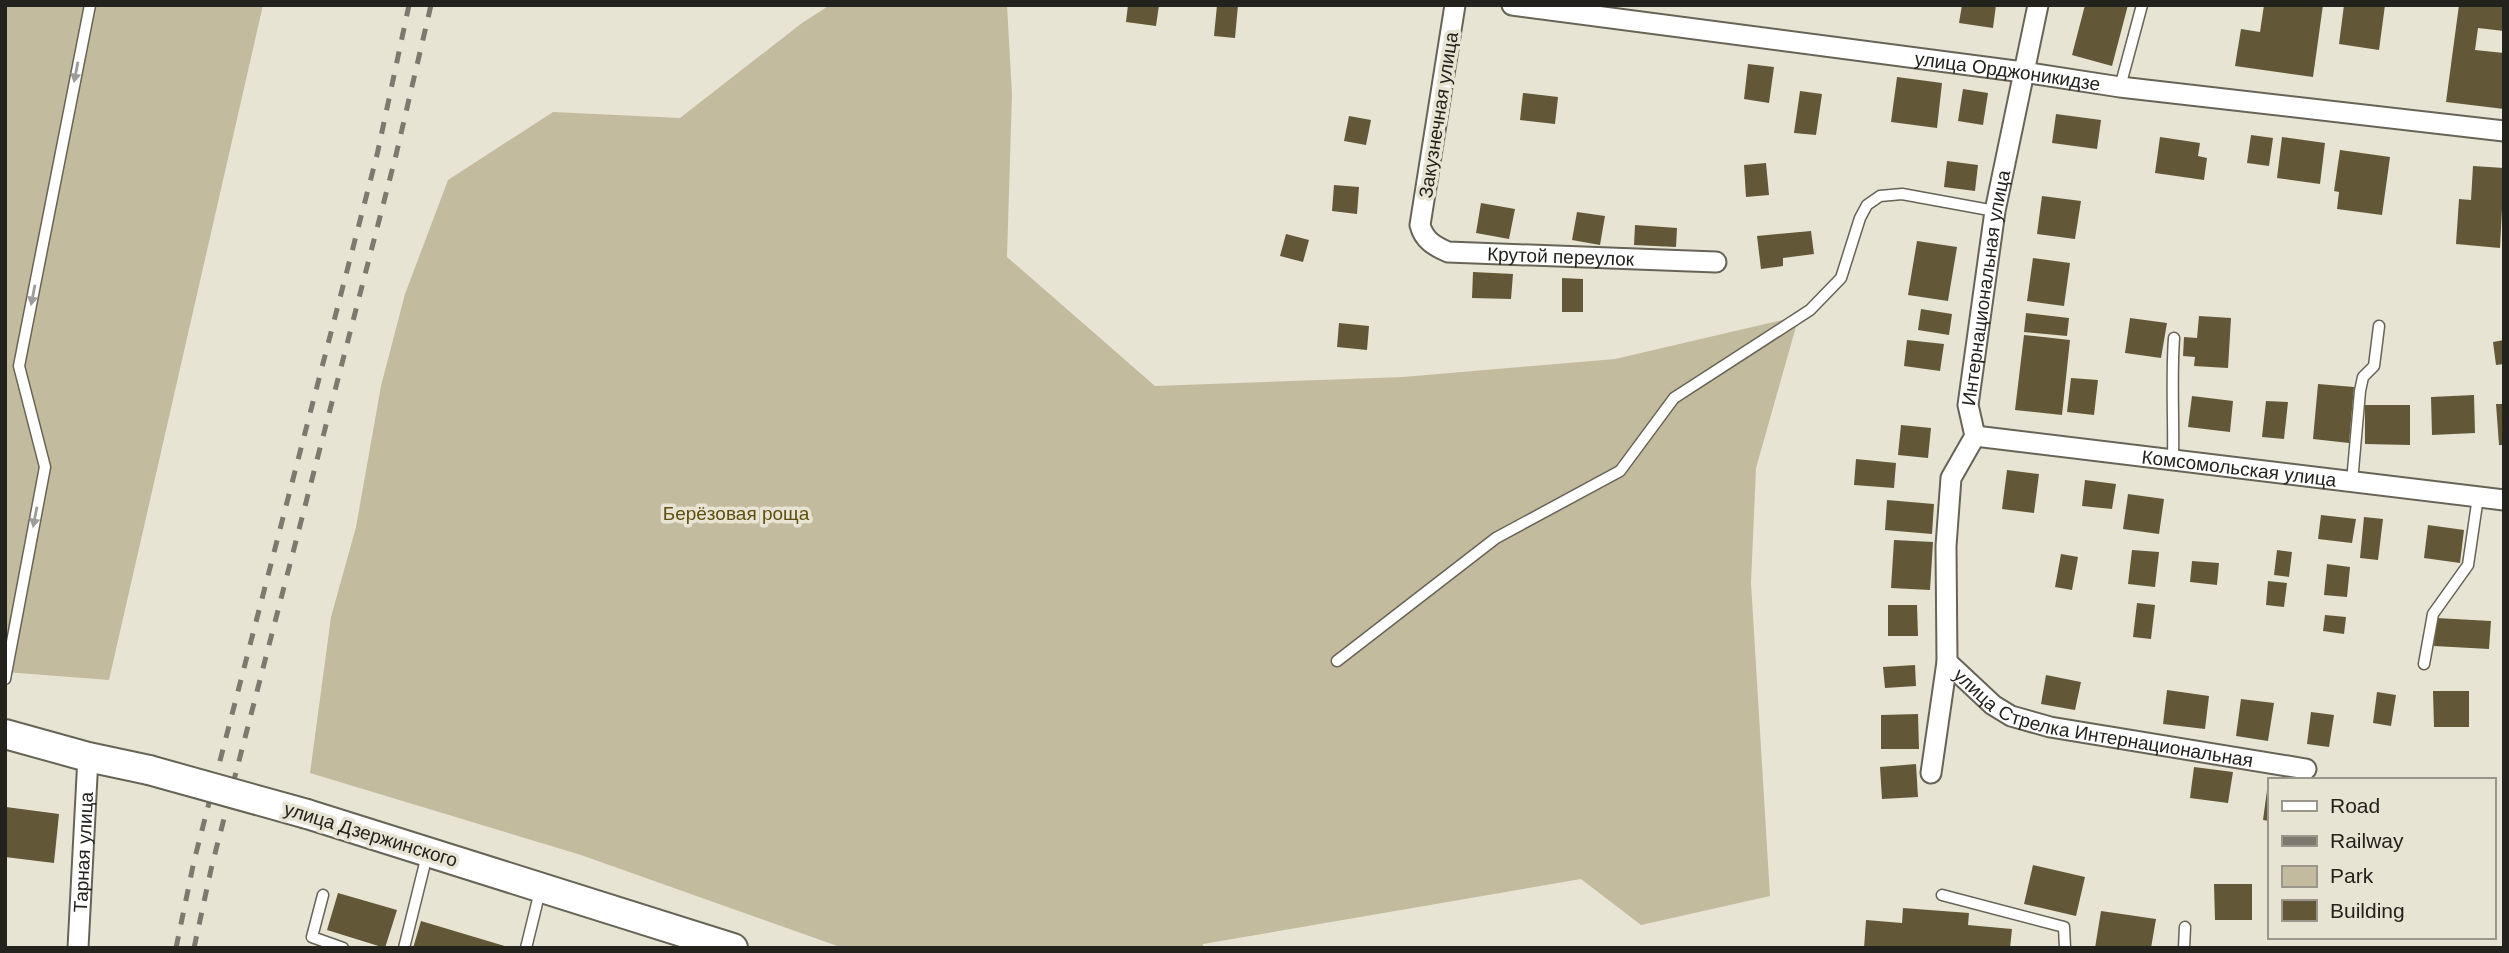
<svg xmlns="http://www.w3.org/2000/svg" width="2509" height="953" font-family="Arial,sans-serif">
	<rect width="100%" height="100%" fill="#e8e4d4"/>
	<!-- green -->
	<path fill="#c3bb9e" d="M5 5H263L109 680 5 672Z
		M830 5H1007L1012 94 1007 257 1155 386 1403 377 1615 359 1799 316 1756 468 1751 583 1770 896 1641 925 1581 879 1203 944V948H843L581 855 310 773 331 617 356 527 381 386 405 294 448 180 553 112 680 118 802 23Z"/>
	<!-- building -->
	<path fill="#625837" d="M1128 5H1159L1156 26 1126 22Z
		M1217 5H1238L1235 38 1214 36Z
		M1962 5H1996L1993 28 1959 23Z
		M2085 5H2128L2112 66 2072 55Z
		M2264 5H2323L2313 77 2235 66 2241 29 2260 32Z
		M2344 5H2385L2379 50 2339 44Z
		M2459 5H2504V31L2478 28 2475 50 2504 53V109L2446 102Z
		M1748 64 1774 67 1769 103 1744 99Z
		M1897 77 1942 83 1937 128 1891 122Z
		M1963 89 1988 93 1983 125 1958 121Z
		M1800 91 1822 94 1816 135 1794 133Z
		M1523 93 1558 97 1555 124 1520 120Z
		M2056 114 2101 120 2097 149 2052 143Z
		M1349 116 1371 120 1366 145 1344 141Z
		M2251 135 2273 138 2269 166 2247 163Z
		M2160 137 2200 143 2198 156 2207 158 2204 180 2155 173Z
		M2282 137 2325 143 2320 184 2277 178Z
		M2340 150 2390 157 2382 215 2337 209 2339 192 2334 191Z
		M1947 161 1978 165 1975 191 1944 187Z
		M1766 163 1769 195 1746 197 1744 165Z
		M2473 166 2504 168 2500 248 2456 244 2459 199 2471 200Z
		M1334 185 1359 187 1357 214 1332 211Z
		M2042 196 2081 201 2075 239 2037 234Z
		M1481 203 1515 209 1509 239 1476 233Z
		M1577 212 1605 216 1600 245 1572 240Z
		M1635 225 1677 228 1676 247 1634 245Z
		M1811 231 1814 254 1783 258V266L1761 269 1757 236Z
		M1286 234 1309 240 1303 262 1280 256Z
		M1917 241 1957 247 1948 301 1908 295Z
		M2033 258 2070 263 2064 306 2027 301Z
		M1473 272 1513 274 1511 299 1472 298Z
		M1562 278 1583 279V312H1562Z
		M1921 309 1952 314 1949 335 1918 330Z
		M2026 313 2069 318 2067 336 2024 332Z
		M2199 316 2231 318 2228 368 2194 366 2195 357 2183 356 2184 337 2197 338Z
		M2130 318 2167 323 2161 358 2125 353Z
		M1339 323 1369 326 1367 350 1337 347Z
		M2024 335 2070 340 2062 415 2015 410Z
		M1907 340 1944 344 1940 371 1904 366Z
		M2504 340V364L2496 365 2493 342Z
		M2071 378 2098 380 2094 415 2067 412Z
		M2318 384 2354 387 2349 443 2313 439Z
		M2474 395 2475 433 2432 435 2431 397Z
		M2192 396 2233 401 2230 432 2188 427Z
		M2266 401 2288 402 2284 439 2262 437Z
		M2496 404H2504V445H2499Z
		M2365 405H2410V445L2365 444Z
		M1901 425 1931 428 1928 458 1898 455Z
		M1856 459 1896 463 1894 488 1854 485Z
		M2007 470 2039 474 2034 513 2002 509Z
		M2085 480 2116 484 2112 509 2082 506Z
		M2128 494 2164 499 2159 534 2123 529Z
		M1887 500 1934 504 1932 534 1885 530Z
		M2321 515 2356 519 2352 543 2318 539Z
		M2364 517 2383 519 2378 560 2360 558Z
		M2428 525 2464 530 2460 563 2424 558Z
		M1894 540 1933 542 1930 590 1891 588Z
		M2132 550 2159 552 2155 587 2128 584Z
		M2277 550 2292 552 2289 577 2274 575Z
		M2061 554 2078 557 2072 590 2055 587Z
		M2192 561 2219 563 2217 585 2190 582Z
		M2327 564 2350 567 2347 597 2324 595Z
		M2268 581 2287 583 2284 607 2266 605Z
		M2137 603 2155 605 2151 639 2133 637Z
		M1888 605H1917L1918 636H1888Z
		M2325 615 2346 617 2344 634 2323 631Z
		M2436 618 2491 621 2489 649 2434 646Z
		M1915 665 1916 686 1885 688 1883 667Z
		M2046 675 2081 682 2075 710 2041 704Z
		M2167 690 2209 696 2205 729 2163 724Z
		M2433 691H2469V727H2434Z
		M2377 692 2396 695 2391 726 2373 723Z
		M2241 699 2274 703 2268 741 2236 736Z
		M2311 712 2334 715 2329 747 2307 744Z
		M1918 714 1919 749H1881V715Z
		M1916 764 1918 797 1882 799 1880 767Z
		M2194 767 2233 772 2228 803 2190 798Z
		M2268 783H2269V821L2263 820Z
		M6 807 59 814 54 863 5 857Z
		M2033 865 2085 877 2076 916 2024 904Z
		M2214 884H2252V920H2215Z
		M338 893 397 910 385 948 327 930Z
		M1903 908 1969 913 1968 925 2012 929 2010 948H1864L1866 920 1902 923Z
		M2101 911 2156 919 2151 948H2095Z
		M421 921 508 947V948H413Z"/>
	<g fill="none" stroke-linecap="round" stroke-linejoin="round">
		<defs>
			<path id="lane" d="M2120 87 2142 5
				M2173 460C2174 420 2171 379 2174 338
				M2352 482 2360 391 2363 377 2374 366 2379 326
				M1337 661 1496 538 1620 471 1674 398 1810 310 1841 278 1860 218 1867 205 1880 196 1902 194 1995 211
				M2424 664 2433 614 2468 565 2478 497
				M5 679 45 467 19 366 90 5
				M323 895 312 937 343 948
				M1942 895 2064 927 2065 948
				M404 948 427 855
				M526 948 540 891
				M2184 948 2185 927"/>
			<g id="street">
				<path id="s1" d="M1455 5 1420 225C1424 240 1434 246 1448 252L1716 262"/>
				<path id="s2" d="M1512 5 2023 72 2120 87 2504 131"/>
				<path id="s3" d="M1975 436 2504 500"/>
				<path id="s4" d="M1947 662 1993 705 2011 716 2050 727 2306 769"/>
				<path id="s5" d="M1931 773 1947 662 1946 546 1951 478 1975 436 1968 405 1995 211 2038 5"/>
				<path id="s6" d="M78 948 88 757"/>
			</g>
			<path id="secondary" d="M5 734 88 757 149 770
				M307 814 733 948"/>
		</defs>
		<!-- lane casing -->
		<use href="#lane" stroke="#676356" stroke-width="13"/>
		<!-- street casing -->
		<use href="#street" stroke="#676356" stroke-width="23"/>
		<!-- secondary casing -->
		<use href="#secondary" stroke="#676356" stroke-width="32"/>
		<!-- lane -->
		<use href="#lane" stroke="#fff" stroke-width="10"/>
		<!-- street -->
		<use href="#street" stroke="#fff" stroke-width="19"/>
		<!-- secondary -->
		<use href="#secondary" stroke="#fff" stroke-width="28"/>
		<!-- rail -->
		<path stroke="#7c796f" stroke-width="5" stroke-dasharray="12 12" stroke-linecap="butt" d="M176 948 194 861 377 155 409 5
			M194 948 212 865 396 155 431 5"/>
		<defs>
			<path id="secondary-bridge" d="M149 770 307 814"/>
		</defs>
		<!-- secondary-bridge casing -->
		<use href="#secondary-bridge" stroke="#676356" stroke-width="32" stroke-linecap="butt"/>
		<!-- secondary-bridge -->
		<use href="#secondary-bridge" stroke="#fff" stroke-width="28"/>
	</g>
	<!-- one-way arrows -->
	<defs><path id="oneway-solid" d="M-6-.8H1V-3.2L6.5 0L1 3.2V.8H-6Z" transform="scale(1.75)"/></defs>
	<g fill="#9c9c99">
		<use href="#oneway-solid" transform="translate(76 72) rotate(101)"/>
		<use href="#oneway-solid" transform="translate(33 295) rotate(101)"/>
		<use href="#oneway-solid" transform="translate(35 517) rotate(101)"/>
	</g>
	<g text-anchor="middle" stroke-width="7" stroke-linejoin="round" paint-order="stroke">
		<!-- street labels -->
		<g font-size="19" fill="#24221d" stroke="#e8e4d4">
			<text dy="7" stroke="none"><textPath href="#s2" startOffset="500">улица Орджоникидзе</textPath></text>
			<text transform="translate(1438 115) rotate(-81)" y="7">Закузнечная улица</text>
			<text dy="7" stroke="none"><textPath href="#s1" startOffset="376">Крутой переулок</textPath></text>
			<text dy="7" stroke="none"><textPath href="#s5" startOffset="495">Интернациональная улица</textPath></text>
			<text dy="7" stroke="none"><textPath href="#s3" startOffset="266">Комсомольская улица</textPath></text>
			<text dy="7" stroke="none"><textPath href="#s4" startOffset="172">улица Стрелка Интернациональная</textPath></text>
			<text transform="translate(371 834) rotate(17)" y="7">улица Дзержинского</text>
			<text dy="7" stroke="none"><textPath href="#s6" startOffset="96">Тарная улица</textPath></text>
		</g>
		<!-- park labels -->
		<g font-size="19" fill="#5e4e0f" stroke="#e8e4d4">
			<text x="736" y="520">Берёзовая роща</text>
		</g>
	</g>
	<!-- border -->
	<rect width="2509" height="953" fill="none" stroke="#24221d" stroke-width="14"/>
	<!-- legend -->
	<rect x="2268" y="778" width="228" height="161" fill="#e8e4d4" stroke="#9a968b" stroke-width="2"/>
	<rect x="2282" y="801" width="35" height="10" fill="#ffffff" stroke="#9a968b" stroke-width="2"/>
	<text x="2330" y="813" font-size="21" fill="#24221d">Road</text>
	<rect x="2282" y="836" width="35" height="10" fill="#7c796f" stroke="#9a968b" stroke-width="2"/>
	<text x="2330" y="848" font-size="21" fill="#24221d">Railway</text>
	<rect x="2282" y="866" width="35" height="21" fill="#c3bb9e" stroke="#9a968b" stroke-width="2"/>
	<text x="2330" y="883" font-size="21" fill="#24221d">Park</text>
	<rect x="2282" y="900" width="35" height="21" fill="#625837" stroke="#9a968b" stroke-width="2"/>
	<text x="2330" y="918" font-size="21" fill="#24221d">Building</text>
</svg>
